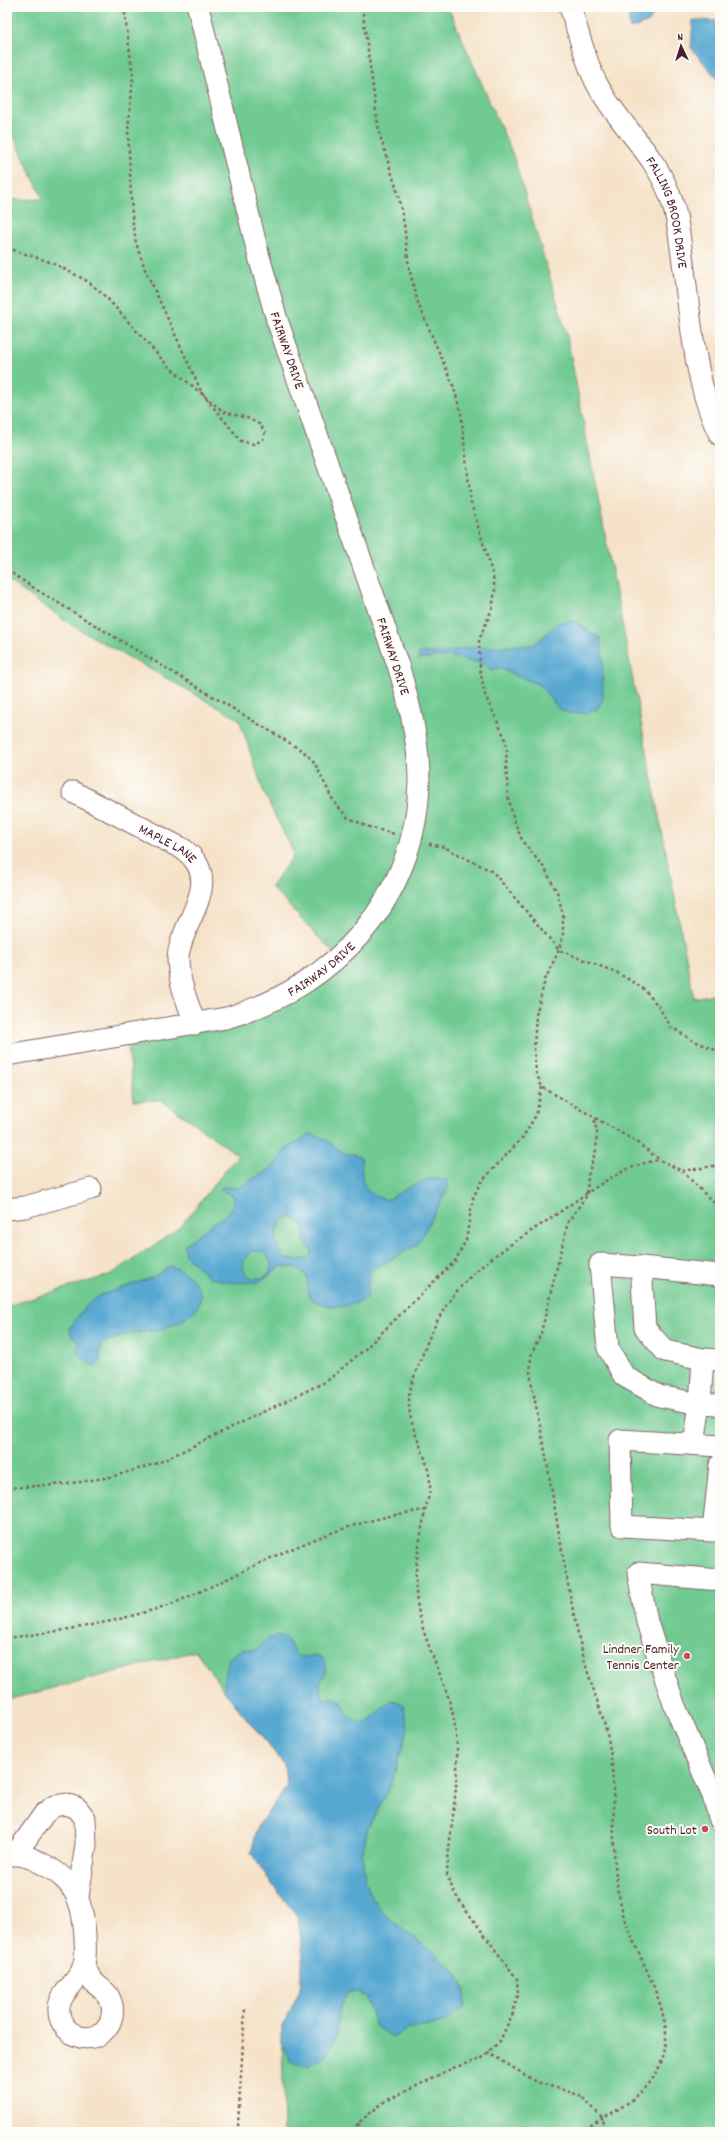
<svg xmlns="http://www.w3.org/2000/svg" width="727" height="2139" font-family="Dekko,sans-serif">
	<rect width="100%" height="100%" fill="#fdfcf7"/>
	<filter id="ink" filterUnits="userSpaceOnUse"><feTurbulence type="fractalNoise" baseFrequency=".025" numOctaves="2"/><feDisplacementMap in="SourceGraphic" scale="8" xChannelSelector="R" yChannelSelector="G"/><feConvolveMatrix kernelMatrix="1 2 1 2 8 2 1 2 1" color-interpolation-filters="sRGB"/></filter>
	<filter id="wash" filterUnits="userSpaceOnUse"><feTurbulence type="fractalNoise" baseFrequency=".012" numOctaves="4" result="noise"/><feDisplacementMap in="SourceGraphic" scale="16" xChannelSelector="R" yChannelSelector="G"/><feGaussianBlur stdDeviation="0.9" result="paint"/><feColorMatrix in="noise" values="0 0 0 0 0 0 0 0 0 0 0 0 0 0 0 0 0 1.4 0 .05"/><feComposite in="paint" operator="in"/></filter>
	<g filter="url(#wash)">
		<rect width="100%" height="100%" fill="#f5e2c8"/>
		<!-- green -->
		<path fill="#70ca92" stroke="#5d745e" d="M7 7H448L513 155 566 331 694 998 720 993V2132H284L282 2027 300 1990 303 1956 298 1917 272 1884 251 1853 258 1826 287 1786 284 1764 225 1692 196 1651 7 1700V1306L112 1274 180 1227 238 1155 161 1100 134 1101 127 1035 226 1018 338 958 271 887 294 854 264 793 239 719 73 626 7 580V200L43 199 7 122Z"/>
		<!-- water -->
		<path fill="#57a8d1" stroke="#50647e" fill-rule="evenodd" d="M630 7H657L649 22 630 29 628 13Z
			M693 20 720 21V82L691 48Z
			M574 621 600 638 603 660V700L596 710 587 713H569L559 709 540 685 498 668 490 670 488 665 448 656 418 659V653H444L466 648 534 645 558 623Z
			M311 1134 325 1139 343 1153 353 1154 361 1158C363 1182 359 1192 387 1200 404 1191 428 1172 448 1181L449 1186 417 1245 370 1271 367 1299C340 1309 334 1310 309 1298L307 1276 296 1268 281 1266 259 1282 234 1283 210 1278 185 1255 184 1245 225 1215 233 1206 234 1196 220 1190 222 1187 238 1188 272 1168 287 1148ZM292 1216 303 1226 304 1239 312 1251 310 1257 300 1260 285 1259C273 1243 274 1238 282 1220ZM253 1251H262C270 1258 273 1264 269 1274L261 1278 249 1277 243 1269 244 1259Z
			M170 1266C187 1271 194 1279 202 1294L197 1308 181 1322 160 1330 130 1333 101 1344 100 1363 94 1366 77 1353 79 1341 71 1335 70 1328 87 1304 101 1295 154 1277Z
			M278 1635 285 1638C301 1659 290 1658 320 1656 331 1665 325 1674 319 1684L324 1699 332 1697 341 1701C347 1712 350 1722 365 1723 375 1716 381 1707 392 1700L403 1704 408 1728 391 1785 368 1828 362 1855 365 1879 373 1900 386 1916 456 1971 465 1989 464 2006 444 2023 406 2030 392 2037 376 2026 365 1996 356 1991 347 1993 338 2014 336 2036 327 2054 309 2066 290 2061 282 2044V2027L300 1990 303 1956 298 1917 272 1884 251 1853 258 1826 287 1786 284 1764 225 1692 224 1681 229 1658 242 1649 256 1650 267 1640Z"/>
	</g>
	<g filter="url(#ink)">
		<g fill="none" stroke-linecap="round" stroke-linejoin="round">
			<defs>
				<g id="minor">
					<path id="s1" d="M570 7C578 30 586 64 597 84 617 123 653 151 669 193 677 212 679 234 682 255 690 310 694 386 720 435"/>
					<path id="s2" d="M73 792 183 849C227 881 180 921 178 958 178 981 188 1003 195 1024"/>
					<path id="s3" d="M7 1055 226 1018C335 987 417 898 419 781 419 742 410 706 399 668L277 320 258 253 198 7"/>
					<path d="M7 1209 25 1207 91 1189"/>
					<path d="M641 1267 600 1264 608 1348 624 1376 659 1396 700 1404 694 1444"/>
					<path d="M720 1275 641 1267 645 1328 665 1351 703 1359 720 1360"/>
					<path d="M703 1359 700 1404 720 1405"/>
					<path d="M720 1446 620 1440 622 1526 713 1531 720 1465"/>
					<path d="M720 1580 638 1573 647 1622 659 1660 674 1704 713 1796 720 1820"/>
					<path d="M7 1855C18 1853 30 1857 39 1862 74 1879 83 1899 85 1937 85 1947 87 1957 83 1967 79 1982 60 1991 59 2008 58 2021 66 2031 77 2036 84 2039 94 2038 100 2034 114 2024 116 2007 107 1994 102 1988 95 1985 91 1979 89 1975 86 1970 84 1966"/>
					<path d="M15 1855 44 1814 54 1806 66 1804 77 1808 85 1818 86 1845 78 1896"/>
				</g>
			</defs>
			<!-- minor casing -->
			<use href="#minor" stroke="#866362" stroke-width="23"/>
			<!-- path -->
			<path stroke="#866362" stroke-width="2.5" stroke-dasharray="3 3" stroke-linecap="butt" d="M362 7 379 132 398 194 404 224 409 268 418 303 453 385 461 413 471 503 493 576 495 591 492 609 479 640 480 669 485 695 504 736 507 750 506 765 508 796 514 821 523 842 545 869 558 894 563 915V934L559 950 545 980 536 1015 534 1048 536 1072 542 1087 635 1141 660 1160 682 1171 720 1209
				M7 248 53 263 89 282 107 298 168 366 224 412 247 418 259 424 265 432 263 440 253 444 241 441 202 393 145 269 136 243 132 217 128 131 133 77 124 7
				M7 570 37 590 303 751 314 762 334 802 347 817 366 826 395 834
				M429 844 444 847 493 872 559 950 618 973 644 989 659 1007 671 1027 692 1040 720 1052
				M682 1171 720 1165
				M7 1488 67 1484 111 1477 158 1463 327 1381 365 1349 455 1261 466 1240 473 1198 481 1182 523 1137 536 1115 542 1087
				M7 1638C63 1631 122 1622 176 1602 220 1584 262 1560 306 1543 343 1527 385 1515 425 1510
				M487 2052 537 2082 582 2096 602 2118 607 2132
				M358 2123 363 2132
				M240 2132 238 2124 245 2009
				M354 2132 358 2123 384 2102 453 2068 481 2059 500 2041 513 2013 518 1995 517 1979 463 1906 454 1892 447 1876C449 1829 461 1782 456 1735 452 1689 428 1656 419 1613 411 1577 419 1546 425 1511 427 1501 431 1492 430 1482 428 1454 409 1430 409 1403 408 1389 415 1375 420 1362 446 1284 482 1263 548 1220 582 1198 619 1165 660 1160
				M580 2132C614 2110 653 2097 664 2053 675 2015 638 1957 625 1921 622 1911 620 1900 618 1889 610 1843 617 1796 610 1750 605 1717 591 1687 583 1655 568 1594 559 1531 548 1469 543 1437 535 1405 530 1372L531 1356 541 1333 568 1222 587 1195 588 1175 596 1150 597 1132 594 1118"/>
			<!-- minor -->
			<use href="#minor" stroke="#fff" stroke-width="21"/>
		</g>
	</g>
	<!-- markers -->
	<g fill="#d1495b" stroke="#fdfcf7" stroke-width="1.5">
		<circle cx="687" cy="1656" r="4"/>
		<circle cx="705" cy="1829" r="4"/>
	</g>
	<g text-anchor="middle" stroke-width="4" stroke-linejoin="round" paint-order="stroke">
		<!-- street labels -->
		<g font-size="14" fill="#4a1f2b" stroke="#fdfcf7">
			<text dy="5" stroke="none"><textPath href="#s1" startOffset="231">FALLING BROOK DRIVE</textPath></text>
			<text transform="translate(288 350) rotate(71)" y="5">FAIRWAY DRIVE</text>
			<text transform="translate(394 656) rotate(72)" y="5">FAIRWAY DRIVE</text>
			<text dy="5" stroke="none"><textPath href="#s2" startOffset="108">MAPLE LANE</textPath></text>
			<text dy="5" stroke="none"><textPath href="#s3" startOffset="330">FAIRWAY DRIVE</textPath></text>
		</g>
		<!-- poi labels -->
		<g font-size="14" fill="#4a1f2b" stroke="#fdfcf7" text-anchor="end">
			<text x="679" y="1653">Lindner Family<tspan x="679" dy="16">Tennis Center</tspan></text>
			<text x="697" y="1834">South Lot</text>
		</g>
	</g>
	<!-- margin -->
	<rect width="727" height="2139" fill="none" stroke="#fdfcf7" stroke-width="24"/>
	<!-- north arrow -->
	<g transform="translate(681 46) rotate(356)" stroke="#fdfcf7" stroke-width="3" paint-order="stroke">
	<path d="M0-3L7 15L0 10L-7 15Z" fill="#4a1f2b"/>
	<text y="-6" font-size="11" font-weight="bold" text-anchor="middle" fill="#4a1f2b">N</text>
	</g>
</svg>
